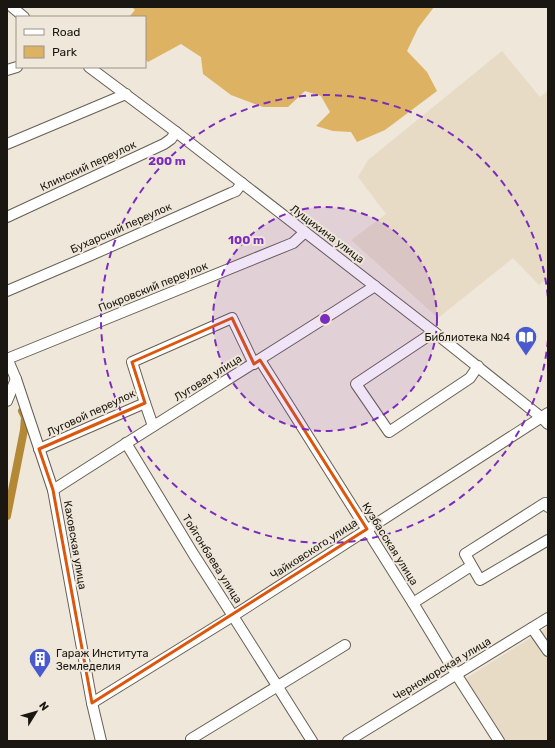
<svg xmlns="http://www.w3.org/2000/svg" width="555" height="748" viewBox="0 0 555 748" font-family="Rubik,sans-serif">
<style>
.built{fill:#e7dbc6}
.green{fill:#ddb263}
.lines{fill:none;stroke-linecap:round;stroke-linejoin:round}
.canal{stroke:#b48936;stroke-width:8}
.minor-casing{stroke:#665f53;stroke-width:12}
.minor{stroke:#fff;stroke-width:10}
.marked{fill:none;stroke:#de560c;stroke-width:3;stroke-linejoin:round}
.ring{fill:none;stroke:#7b2cbf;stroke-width:2;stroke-dasharray:7 5}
.labels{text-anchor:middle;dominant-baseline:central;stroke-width:4;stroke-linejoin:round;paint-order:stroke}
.street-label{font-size:11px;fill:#1a1712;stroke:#efe7d9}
.poi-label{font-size:11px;fill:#1a1712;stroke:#efe7d9;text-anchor:end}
.centre{fill:#7b2cbf;stroke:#efe7d9;stroke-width:2}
.ring-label{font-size:12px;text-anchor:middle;font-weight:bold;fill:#7b2cbf;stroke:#efe7d9;stroke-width:4;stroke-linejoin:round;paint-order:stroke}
</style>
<rect width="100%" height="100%" fill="#efe7d9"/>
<g class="built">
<path d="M502,51L540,97L548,91V278L539,285L513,258L438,318L351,240L386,214L358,177L368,160Z"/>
<path d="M548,627V741H504L465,679Z"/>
</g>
<path class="green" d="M132,7H434L418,28L407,51L427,72L437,91L385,130L357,142L351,132L333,131L316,126L330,112L321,96L305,91L288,107H263L231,95L203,74L201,57L181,44L148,62L145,59V17H129L135,10Z"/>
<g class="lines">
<path class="canal" d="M7,516L24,430L25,417L22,411"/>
<g class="minor-casing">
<g id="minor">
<path d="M12,7L24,17"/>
<path d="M89,67L176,132L434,332L542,418L548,424"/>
<path d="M7,70L17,67"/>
<path d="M7,144L126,94"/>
<path d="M7,217L164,144L171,139L176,132"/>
<path d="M7,291L89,256L231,193L236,191L242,183"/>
<path d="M434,332L356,384L389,432L470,378L478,366"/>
<path d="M7,358L16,379L53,490L92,703L101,741"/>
<path d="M7,359L293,243L305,232"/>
<path d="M260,360L413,603L456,674L499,741"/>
<path d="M7,401L16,379"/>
<path d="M145,403L153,426"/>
<path d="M126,443L194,555L233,616L312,741"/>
<path d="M39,449L145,403L132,362L232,318L254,364"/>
<path d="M53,490C160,421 268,355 375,286"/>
<path d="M548,507L545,503L465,554L480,580L548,540"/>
<path d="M413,603L471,566"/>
<path d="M532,628L548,651"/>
<path d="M92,703L233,616L548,413"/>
<path d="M191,739L345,645"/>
<path d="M348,741L548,618"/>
</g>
</g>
<use href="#minor" class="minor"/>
</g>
<path class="marked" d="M232,318L254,364L260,360L367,529L92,703L53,490L39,449L145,403L132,362Z"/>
<circle cx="325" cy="319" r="112" fill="#7b2cbf" fill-opacity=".12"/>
<g class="ring">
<circle cx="325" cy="319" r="112"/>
<path d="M548 340A224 224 0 1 1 548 298"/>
</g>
<defs>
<g id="library-pin" transform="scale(1.15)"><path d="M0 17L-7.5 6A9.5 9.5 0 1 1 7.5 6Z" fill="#495acf" stroke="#efe7d9"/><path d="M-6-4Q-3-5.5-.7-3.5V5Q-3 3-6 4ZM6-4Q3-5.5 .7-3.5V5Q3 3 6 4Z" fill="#fff"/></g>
<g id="building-pin" transform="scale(1.15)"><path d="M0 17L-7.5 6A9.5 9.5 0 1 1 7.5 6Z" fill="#495acf" stroke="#efe7d9"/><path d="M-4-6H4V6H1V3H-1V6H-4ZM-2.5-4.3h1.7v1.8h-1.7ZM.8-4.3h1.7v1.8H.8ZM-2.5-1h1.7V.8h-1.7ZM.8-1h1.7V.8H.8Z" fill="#fff"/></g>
</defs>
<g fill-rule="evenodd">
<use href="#library-pin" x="526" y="337"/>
<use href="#building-pin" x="40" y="659"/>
</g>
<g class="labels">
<g class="street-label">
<text transform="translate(88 166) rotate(-25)">Клинский переулок</text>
<text transform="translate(121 228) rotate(-24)">Бухарский переулок</text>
<text transform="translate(327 234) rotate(37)">Лущихина улица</text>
<text transform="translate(153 287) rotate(-22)">Покровский переулок</text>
<text transform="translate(208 378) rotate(-32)">Луговая улица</text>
<text transform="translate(91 413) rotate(-25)">Луговой переулок</text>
<text transform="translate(390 544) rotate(58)">Кузбасская улица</text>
<text transform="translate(75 545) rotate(80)">Каховская улица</text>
<text transform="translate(314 549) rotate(-33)">Чайковского улица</text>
<text transform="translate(212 559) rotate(58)">Тойгонбаева улица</text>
<text transform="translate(442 669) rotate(-31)">Черноморская улица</text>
</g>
<g class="poi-label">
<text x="510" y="337">Библиотека №4</text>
<text x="56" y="653" text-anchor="start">Гараж Института<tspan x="56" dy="13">Земледелия</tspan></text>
</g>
</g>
<circle cx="325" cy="319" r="6" class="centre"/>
<g class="ring-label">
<text x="167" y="165">200 m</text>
<text x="246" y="244">100 m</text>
</g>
<rect width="555" height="748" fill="none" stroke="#1a1712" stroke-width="16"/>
<rect x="16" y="16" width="130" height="52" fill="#efe7d9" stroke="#9a9489"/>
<rect x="24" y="29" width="20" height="6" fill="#ffffff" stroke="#9a9489"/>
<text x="52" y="36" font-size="12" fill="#1a1712">Road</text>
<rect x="24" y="46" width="20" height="12" fill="#ddb263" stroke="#9a9489"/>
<text x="52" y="56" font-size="12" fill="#1a1712">Park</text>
<g transform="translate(36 712) rotate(53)" stroke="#efe7d9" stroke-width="3" paint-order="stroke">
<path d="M0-3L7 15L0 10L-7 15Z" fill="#1a1712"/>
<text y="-6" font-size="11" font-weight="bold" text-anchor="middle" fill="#1a1712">N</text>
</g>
</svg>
